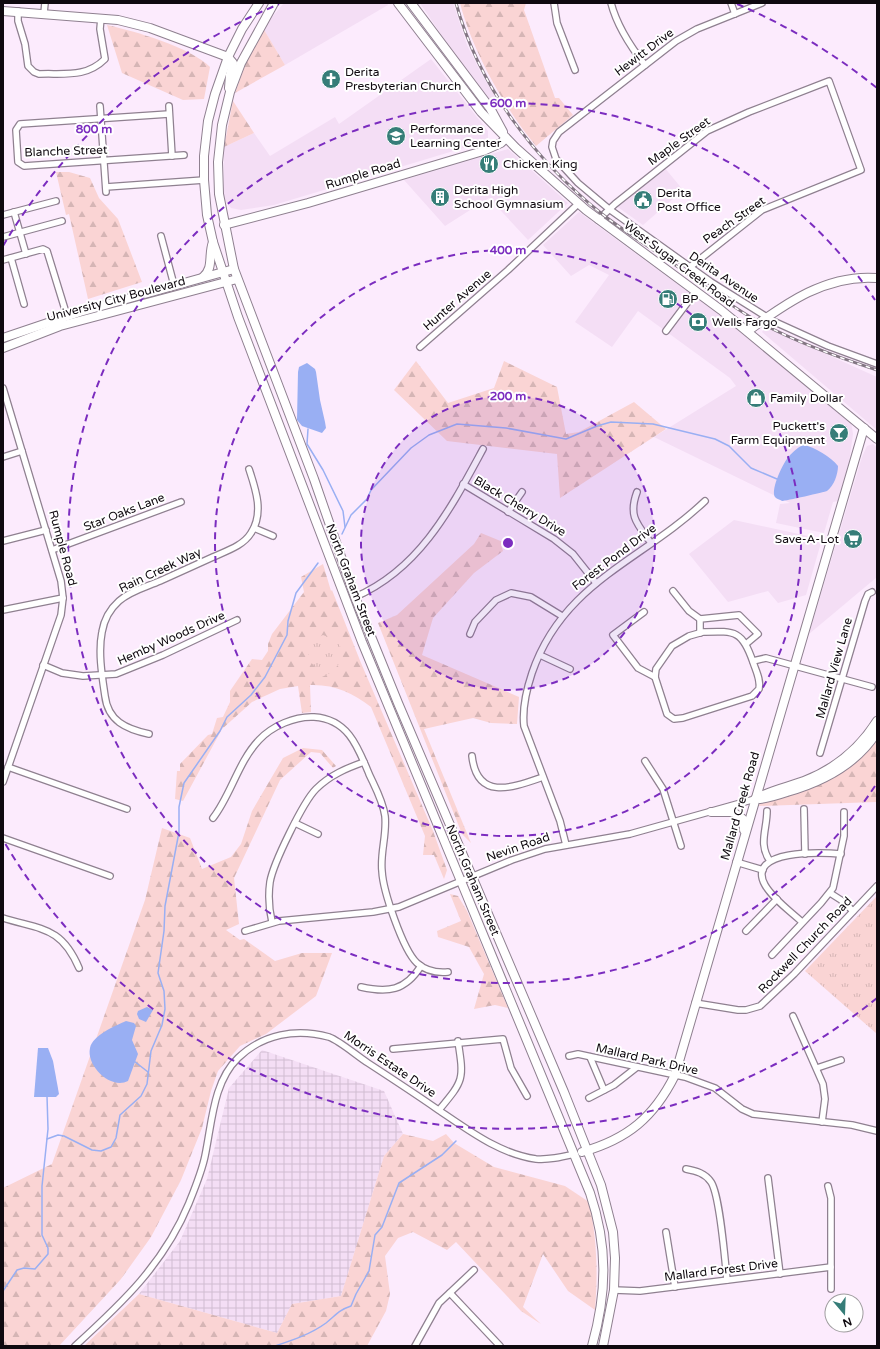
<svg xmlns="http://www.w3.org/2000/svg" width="880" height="1349" viewBox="0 0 880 1349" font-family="'Varela Round',sans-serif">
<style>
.built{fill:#f4def5}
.industrial{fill:url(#industrial-grid)}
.forest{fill:url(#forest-firs)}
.park{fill:url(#park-tufts)}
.water{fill:#99aff3}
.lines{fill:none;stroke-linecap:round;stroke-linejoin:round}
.stream{stroke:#99aff3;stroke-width:1.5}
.street-casing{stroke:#8f8090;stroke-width:8}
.secondary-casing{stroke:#8f8090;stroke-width:10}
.street{stroke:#fff;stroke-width:5.5}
.secondary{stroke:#fff;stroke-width:8}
.rail-casing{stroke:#837783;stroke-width:3}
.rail{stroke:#fff;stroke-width:1.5;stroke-dasharray:4.5;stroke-linecap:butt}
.ring{fill:none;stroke:#7b2cbf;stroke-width:2;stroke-dasharray:7 5}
.labels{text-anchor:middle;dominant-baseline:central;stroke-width:4;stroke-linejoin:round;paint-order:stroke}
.street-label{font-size:12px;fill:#0f090f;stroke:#fff}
.poi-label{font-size:12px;fill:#0f090f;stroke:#fff;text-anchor:start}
.centre{fill:#7b2cbf;stroke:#fff;stroke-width:2}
.ring-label{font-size:12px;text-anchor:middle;font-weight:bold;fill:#7b2cbf;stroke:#fff;stroke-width:4;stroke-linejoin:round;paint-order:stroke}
</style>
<defs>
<pattern id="industrial-grid" width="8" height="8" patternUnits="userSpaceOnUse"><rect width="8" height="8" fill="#f4def5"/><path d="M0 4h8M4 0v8" fill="none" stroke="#d0bdd1"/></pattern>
<pattern id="forest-firs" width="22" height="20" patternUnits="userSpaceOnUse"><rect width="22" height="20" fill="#fad4d4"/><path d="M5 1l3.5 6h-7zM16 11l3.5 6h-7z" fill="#d5b5b5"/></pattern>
<pattern id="park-tufts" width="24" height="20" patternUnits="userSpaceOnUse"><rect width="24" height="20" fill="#fad4d4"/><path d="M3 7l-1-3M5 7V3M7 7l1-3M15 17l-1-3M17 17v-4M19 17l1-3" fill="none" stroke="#d5b5b5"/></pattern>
</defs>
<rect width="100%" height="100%" fill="#fcebfd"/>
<g class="built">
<path d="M284,3H387L388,5L285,65L263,28Z"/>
<path d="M420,3H453L467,45L482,75L499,103L492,105L450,48Z"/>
<path d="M431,59L488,131V139L470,146L274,205L241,210L231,208L224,200V147L254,133L270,156L335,117L339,124Z"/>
<path d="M508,149L568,203L528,240L489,198L445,226L404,180Z"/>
<path d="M664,167L683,190L643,225L615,205Z"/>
<path d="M579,212L714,311L851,421L853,434L849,463L838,501L833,502L824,533L776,523L780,504L790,503L654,437L736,386L730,378L638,311L612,347L575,322L609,275L589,265L571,276L543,245Z"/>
<path d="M766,327L877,377V430L762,332Z"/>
<path d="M873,444L877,448V577L809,634L862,457L867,446Z"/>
<path d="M734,520L822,539L806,595L778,603L768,591L728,602L689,554Z"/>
</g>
<path class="industrial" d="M262,1050L384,1091L403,1134L384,1156L341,1296L292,1304L277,1333L139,1294L180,1241L207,1179L229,1088Z"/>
<g class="forest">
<path d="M460,3H526L524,10L555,98H559L573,115L536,146C505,109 472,50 460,3Z"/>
<path d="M107,25C134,31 190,47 210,67L204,99L183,100L122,73Z"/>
<path d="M263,28L285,65L235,93L248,57Z"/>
<path d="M233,101L254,133L224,147Z"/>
<path d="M56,172H69L90,178L99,198L118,219L142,282L88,299L69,214L66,215Z"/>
<path d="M416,361L448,403L494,388L504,361L557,387L566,434L579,432L634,402L666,429L560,498L557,454L447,441L394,390Z"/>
<path d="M481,533L503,542L501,545L503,551L474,573L433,618L422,655L519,697L517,724L491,723L473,718L424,729L471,843L462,834L378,623L397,615L474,544Z"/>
<path d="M323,564L331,591L332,590L361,663L433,831L447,870L444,879L434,855H423L425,836L371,707C353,693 334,684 310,685L311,712L302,713L298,686L280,689L252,702L222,729L183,801L175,799L177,771H180V764L208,735L212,734L217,718L223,717L230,702V691L252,659L262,660L268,651V644L272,634L304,592L301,577Z"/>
<path d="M877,739L876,802L759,806L760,801L857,760Z"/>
<path d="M303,748L322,750L336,766L333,768L320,753L311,752L280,780L234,878L239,924L226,930L240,940L244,939L275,961L302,953H332L316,996L266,1034L240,1046L218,1071L211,1091L202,1128L181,1180L151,1237L121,1279L59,1346H3V1188L52,1164L145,900L162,828L190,838L202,869L231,857L241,844L252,811L283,758Z"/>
<path d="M450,894L458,896L467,911L508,1008L495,1005L474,1009L484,974L469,947L438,937L437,931L461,921Z"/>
<path d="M403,1134L433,1141L446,1134L454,1143L494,1167L565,1186L589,1202C597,1239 598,1272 595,1310L568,1291L543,1254L523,1307L541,1324L521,1311L456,1242L447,1250L413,1232L398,1238L385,1256L390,1294L386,1311L367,1346H84L139,1294L277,1333L292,1304L341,1296L384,1156Z"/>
</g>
<g class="park">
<path d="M323,635L339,641L343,659L332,672L320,678L316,675V668L308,659L309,642Z"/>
<path d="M877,896V1034L805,971Z"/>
</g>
<g class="water">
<path d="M307,363L315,369L316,372L320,400L325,422L326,428L322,433L302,426L297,420L298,372L299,367Z"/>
<path d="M803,445C815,447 831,457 838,466C838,474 834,486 827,491C825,492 785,501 782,501C781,500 777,499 776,498C769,493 782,465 787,459C791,453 797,448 803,445Z"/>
<path d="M147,1007L153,1010L146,1022L139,1019L137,1014L138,1011Z"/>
<path d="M126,1021L134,1023L136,1026L132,1040L138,1054L128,1081C111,1090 86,1066 90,1048C93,1035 115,1026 126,1021Z"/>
<path d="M38,1048H48L53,1061L59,1094L56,1097H34Z"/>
</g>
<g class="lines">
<g class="stream">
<path d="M308,429L307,444L323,470L343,511L345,527"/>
<path d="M342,534L351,515L367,499L371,490L411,448L429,435L457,424L506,428L566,439L597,426L611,422L653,424L715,439L729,446L751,468L777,479"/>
<path d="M134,1061L148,1072"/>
<path d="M47,1139L58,1135L64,1136L92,1150L101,1151L111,1147L116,1138L120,1115L141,1096L147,1084L151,1051L162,1025L165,1009L164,991L158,973L164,931L165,906L179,832V807L184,783L220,731L227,717L251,695L265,677L287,635L288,621L296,593L318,563"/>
<path d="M3,1291L17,1270L24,1268L35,1269L48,1254V1248L42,1235V1186L48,1129L47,1096"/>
<path d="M146,1346H154"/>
<path d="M246,1346H257"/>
<path d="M267,1346H268"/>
<path d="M275,1346C293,1340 311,1334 326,1323C336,1315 339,1310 351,1306L356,1294L369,1271L375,1235L382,1227L399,1183L442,1155L456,1141"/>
</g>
<g class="street-casing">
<g id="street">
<path d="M554,3L557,23L575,70"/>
<path d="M611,3C617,26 630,46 645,65"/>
<path d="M731,3L735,14"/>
<path d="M762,3L697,29L676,41L559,132L553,141L552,147L556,159L578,183L609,209L711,282L773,321L828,346L877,364"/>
<path d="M18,11V21L25,44L28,66L34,72L39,74C64,73 86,78 105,59L100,29L101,18"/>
<path d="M44,13L45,3"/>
<path d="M100,106L106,192"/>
<path d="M169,106L172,156"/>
<path d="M169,114L20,124L16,130L18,162L24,166L184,155"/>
<path d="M106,187L204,180"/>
<path d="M14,212L26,254"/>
<path d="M3,215L56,201"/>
<path d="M598,220L615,204L707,131L749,112L829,81L861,170L762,210L690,267"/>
<path d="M161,236L174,285"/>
<path d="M3,237L62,221"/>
<path d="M11,258L24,304"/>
<path d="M3,260L43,249L47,251L67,316"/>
<path d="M666,331L696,291"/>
<path d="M420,347L508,270L578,204"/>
<path d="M3,388L61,581L63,598L61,615L3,782"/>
<path d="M3,457L22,451"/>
<path d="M463,484L554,539L573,554L596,583"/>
<path d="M637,492C628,516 637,524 651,543"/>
<path d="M508,512L522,492"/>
<path d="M254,528L273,536"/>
<path d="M3,541L46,530"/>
<path d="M52,550L181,502"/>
<path d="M673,591L689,611L700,619"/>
<path d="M355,597C420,569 451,508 483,449"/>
<path d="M3,610L63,598"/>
<path d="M644,612L613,635L638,668L655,677"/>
<path d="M703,632C735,631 742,630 753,662C756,671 761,680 759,689L752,696L683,718L674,719L667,714L655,677L656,669L672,646L689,636Z"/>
<path d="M700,633V619L739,615L758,634L746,644"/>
<path d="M470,634L475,622L496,600L511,593L531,597L562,616"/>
<path d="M540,655L570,669"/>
<path d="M753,661L766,658L872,687"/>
<path d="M43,665L62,673L83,676L116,674L163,655L237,620"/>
<path d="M149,734C126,729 108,721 105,696C102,676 98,652 102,632C104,620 110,609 119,601C130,591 146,587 160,581C178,573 195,565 213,557C226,551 243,546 251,533C264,513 256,490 249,469"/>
<path d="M820,753L865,601L868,594L872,592"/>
<path d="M472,756C477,802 514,787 543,777"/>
<path d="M645,761L663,789L681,846"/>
<path d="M8,767L127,809"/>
<path d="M804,809L805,854"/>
<path d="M767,811C767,830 758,844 770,861"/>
<path d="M213,818C231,795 238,762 259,740C272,726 295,716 314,717C348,719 358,747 369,774C375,787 383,801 385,816C387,835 380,853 382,871C383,891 403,950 417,963C426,971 437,973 448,972"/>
<path d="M295,823L318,834"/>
<path d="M3,838L110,876"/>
<path d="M566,845L560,821L524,726C522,708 526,691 532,673C563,582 642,561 705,501"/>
<path d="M736,862L763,870"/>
<path d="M830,893L841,900L853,911"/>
<path d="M3,918C41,930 61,926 79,968"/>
<path d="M272,922C269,909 268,896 270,882C273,864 303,802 316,789C330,775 347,768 364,762"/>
<path d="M802,922C790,911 773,899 765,885C745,849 823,852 841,854"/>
<path d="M245,931L279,921L373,912L399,907L512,860L545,849L630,834L755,799"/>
<path d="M746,931L777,899"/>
<path d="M772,955L821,903L833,888L844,836V812"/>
<path d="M361,987C388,993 405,991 421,966"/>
<path d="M695,1003L738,1010H746L760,1006L794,974L877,886"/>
<path d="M793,1016L823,1084L825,1099L822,1122"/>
<path d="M393,1049L503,1039L511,1068L527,1096"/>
<path d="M569,1056L578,1054L685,1077L704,1084L715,1088L742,1109L753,1114L852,1125L877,1131"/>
<path d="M590,1057L604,1090"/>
<path d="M817,1068L841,1060"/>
<path d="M589,1098L614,1085L637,1067"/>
<path d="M439,1110C464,1080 464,1080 458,1041"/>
<path d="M686,1169C696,1171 705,1173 711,1182C720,1195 725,1261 727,1280"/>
<path d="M768,1178L780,1274"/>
<path d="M828,1186L831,1198V1289"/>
<path d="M666,1232L675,1287"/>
<path d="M614,1290L640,1291L831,1267"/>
<path d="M450,1293L500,1346"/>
<path d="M75,1346C122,1303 164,1264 189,1203C195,1188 202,1171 205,1156C212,1123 213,1082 238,1058C263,1034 296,1028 329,1037C340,1041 357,1056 368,1063C391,1078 414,1093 437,1109C467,1129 499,1154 536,1159C550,1160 562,1157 575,1154"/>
<path d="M415,1346L439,1303L474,1270"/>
</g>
</g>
<g class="secondary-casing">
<g id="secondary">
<path d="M259,3L242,29L228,57L215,94L208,121L204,156V180L207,215L213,242L238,317L362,642L590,1193C608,1246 607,1293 592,1346"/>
<path d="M274,3L241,63L230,92L222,125L218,162L219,194L234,269L314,479L355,597L398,703L564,1092L601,1185L613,1232L615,1258L614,1290L603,1346"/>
<path d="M398,3L481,112L516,148L586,210L721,310L877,439"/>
<path d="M411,3L490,108L503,132"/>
<path d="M3,11L118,20L150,28L228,57L233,63L230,75L229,88"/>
<path d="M224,225L308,203L483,151L501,143L506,138"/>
<path d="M203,277C214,268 208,255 213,242"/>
<path d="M748,331C786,303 827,274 877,278"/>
<path d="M3,338L80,312L234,269"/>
<path d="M3,348L60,326L237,279"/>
<path d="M755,799C771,790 788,787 804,781C835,769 860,748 877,721"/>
<path d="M760,799C769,798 778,795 787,792C822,782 857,764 877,732"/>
<path d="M711,812H733L743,819L744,830"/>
<path d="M582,1152C628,1139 654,1117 675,1075L864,428"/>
</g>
</g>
<use href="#street" class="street"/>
<use href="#secondary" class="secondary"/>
<g class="rail-casing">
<path id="rail" d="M456,3C479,87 535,160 602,214C624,231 648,246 671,262C700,282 728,305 759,322C796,342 837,357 877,370"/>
</g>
<use href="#rail" class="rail"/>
</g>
<circle cx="508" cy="543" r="147" fill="#7b2cbf" fill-opacity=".12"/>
<g class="ring">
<circle cx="508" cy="543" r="147"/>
<circle cx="508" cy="543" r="293"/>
<path d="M875 786A440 440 0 1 1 875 300"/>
<path d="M877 998A586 586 0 0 1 3 840M3 246A586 586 0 0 1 279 4M737 4A586 586 0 0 1 877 88"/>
</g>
<defs>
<g id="church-disc" transform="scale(1)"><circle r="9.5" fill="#367d78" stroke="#fff"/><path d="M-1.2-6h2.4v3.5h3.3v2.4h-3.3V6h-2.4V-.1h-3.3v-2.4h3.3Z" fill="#fff"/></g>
<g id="school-disc" transform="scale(1)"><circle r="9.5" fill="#367d78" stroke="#fff"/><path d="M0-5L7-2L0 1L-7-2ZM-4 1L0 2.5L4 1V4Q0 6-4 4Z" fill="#fff"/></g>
<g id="restaurant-disc" transform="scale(1)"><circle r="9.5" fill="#367d78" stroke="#fff"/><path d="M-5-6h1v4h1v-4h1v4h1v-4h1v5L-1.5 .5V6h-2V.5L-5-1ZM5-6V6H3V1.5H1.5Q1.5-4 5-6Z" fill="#fff"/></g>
<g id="building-disc" transform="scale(1)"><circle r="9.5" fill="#367d78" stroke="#fff"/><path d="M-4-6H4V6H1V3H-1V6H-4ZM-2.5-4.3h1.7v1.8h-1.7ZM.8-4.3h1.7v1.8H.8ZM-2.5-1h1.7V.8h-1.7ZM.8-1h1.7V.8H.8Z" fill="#fff"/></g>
<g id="civic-disc" transform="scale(1)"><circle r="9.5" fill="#367d78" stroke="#fff"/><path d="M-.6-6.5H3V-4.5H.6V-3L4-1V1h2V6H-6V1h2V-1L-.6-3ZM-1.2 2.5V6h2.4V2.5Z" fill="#fff"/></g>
<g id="fuel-disc" transform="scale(1)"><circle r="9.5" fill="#367d78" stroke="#fff"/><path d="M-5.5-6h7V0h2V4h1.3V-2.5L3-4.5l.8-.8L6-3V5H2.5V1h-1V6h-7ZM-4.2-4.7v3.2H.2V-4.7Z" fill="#fff"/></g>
<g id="bank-disc" transform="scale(1)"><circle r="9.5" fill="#367d78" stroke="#fff"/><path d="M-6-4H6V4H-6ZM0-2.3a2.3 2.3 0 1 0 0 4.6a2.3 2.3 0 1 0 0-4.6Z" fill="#fff"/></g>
<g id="shop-disc" transform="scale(1)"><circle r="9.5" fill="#367d78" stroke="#fff"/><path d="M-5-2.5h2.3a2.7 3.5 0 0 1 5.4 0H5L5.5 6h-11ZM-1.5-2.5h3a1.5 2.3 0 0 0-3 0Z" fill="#fff"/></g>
<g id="bar-disc" transform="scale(1)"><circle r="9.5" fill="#367d78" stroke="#fff"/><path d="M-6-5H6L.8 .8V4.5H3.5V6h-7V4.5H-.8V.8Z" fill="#fff"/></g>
<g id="supermarket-disc" transform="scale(1)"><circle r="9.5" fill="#367d78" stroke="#fff"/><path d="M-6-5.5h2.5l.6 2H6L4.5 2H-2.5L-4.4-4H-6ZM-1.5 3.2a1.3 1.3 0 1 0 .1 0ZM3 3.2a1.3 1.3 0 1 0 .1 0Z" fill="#fff"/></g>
</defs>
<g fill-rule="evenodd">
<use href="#church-disc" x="331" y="79"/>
<use href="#school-disc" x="396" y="136"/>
<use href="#restaurant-disc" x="489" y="164"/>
<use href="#building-disc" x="440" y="197"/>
<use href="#civic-disc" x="643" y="200"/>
<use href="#fuel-disc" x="668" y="299"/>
<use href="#bank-disc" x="698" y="322"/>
<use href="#shop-disc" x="756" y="398"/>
<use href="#bar-disc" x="839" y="433"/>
<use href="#supermarket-disc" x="853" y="539"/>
</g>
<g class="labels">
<g class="street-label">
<text transform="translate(644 52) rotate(-37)">Hewitt Drive</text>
<text transform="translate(679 141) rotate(-36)">Maple Street</text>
<text transform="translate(66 151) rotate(-2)">Blanche Street</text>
<text transform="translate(363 174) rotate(-17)">Rumple Road</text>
<text transform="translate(734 220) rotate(-35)">Peach Street</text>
<text transform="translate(679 264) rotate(37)">West Sugar Creek Road</text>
<text transform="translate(724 277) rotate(34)">Derita Avenue</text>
<text transform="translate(116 299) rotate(-15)">University City Boulevard</text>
<text transform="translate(457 300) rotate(-41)">Hunter Avenue</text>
<text transform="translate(520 506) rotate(31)">Black Cherry Drive</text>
<text transform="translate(124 512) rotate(-21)">Star Oaks Lane</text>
<text transform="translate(63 548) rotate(75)">Rumple Road</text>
<text transform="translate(614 557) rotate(-37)">Forest Pond Drive</text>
<text transform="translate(160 570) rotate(-25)">Rain Creek Way</text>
<text transform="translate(351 580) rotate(69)">North Graham Street</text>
<text transform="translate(171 638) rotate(-24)">Hemby Woods Drive</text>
<text transform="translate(834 668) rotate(-74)">Mallard View Lane</text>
<text transform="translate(740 806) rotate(-74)">Mallard Creek Road</text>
<text transform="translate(518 847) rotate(-19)">Nevin Road</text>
<text transform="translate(473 880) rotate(67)">North Graham Street</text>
<text transform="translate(805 945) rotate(-46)">Rockwell Church Road</text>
<text transform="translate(647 1059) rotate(13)">Mallard Park Drive</text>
<text transform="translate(390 1064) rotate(34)">Morris Estate Drive</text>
<text transform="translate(721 1270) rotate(-7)">Mallard Forest Drive</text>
</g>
<g class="poi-label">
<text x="345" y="72">Derita<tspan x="345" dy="14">Presbyterian Church</tspan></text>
<text x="410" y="129">Performance<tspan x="410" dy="14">Learning Center</tspan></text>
<text x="503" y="164">Chicken King</text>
<text x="454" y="190">Derita High<tspan x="454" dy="14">School Gymnasium</tspan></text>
<text x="657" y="193">Derita<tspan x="657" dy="14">Post Office</tspan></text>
<text x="682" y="299">BP</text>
<text x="712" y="322">Wells Fargo</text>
<text x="770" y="398">Family Dollar</text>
<text x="825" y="426" text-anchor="end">Puckett's<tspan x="825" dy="14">Farm Equipment</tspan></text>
<text x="839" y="539" text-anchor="end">Save-A-Lot</text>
</g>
</g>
<circle cx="508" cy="543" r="6" class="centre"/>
<g class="ring-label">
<text x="508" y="107">600 m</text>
<text x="94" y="133">800 m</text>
<text x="508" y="254">400 m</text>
<text x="508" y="400">200 m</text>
</g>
<rect width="880" height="1349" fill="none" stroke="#0f090f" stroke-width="8"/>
<g transform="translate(844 1313) rotate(161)"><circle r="19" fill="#ffffff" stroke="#9f9d9f"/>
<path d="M0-3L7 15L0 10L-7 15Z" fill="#367d78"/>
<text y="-6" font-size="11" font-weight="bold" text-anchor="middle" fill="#0f090f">N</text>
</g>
</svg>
